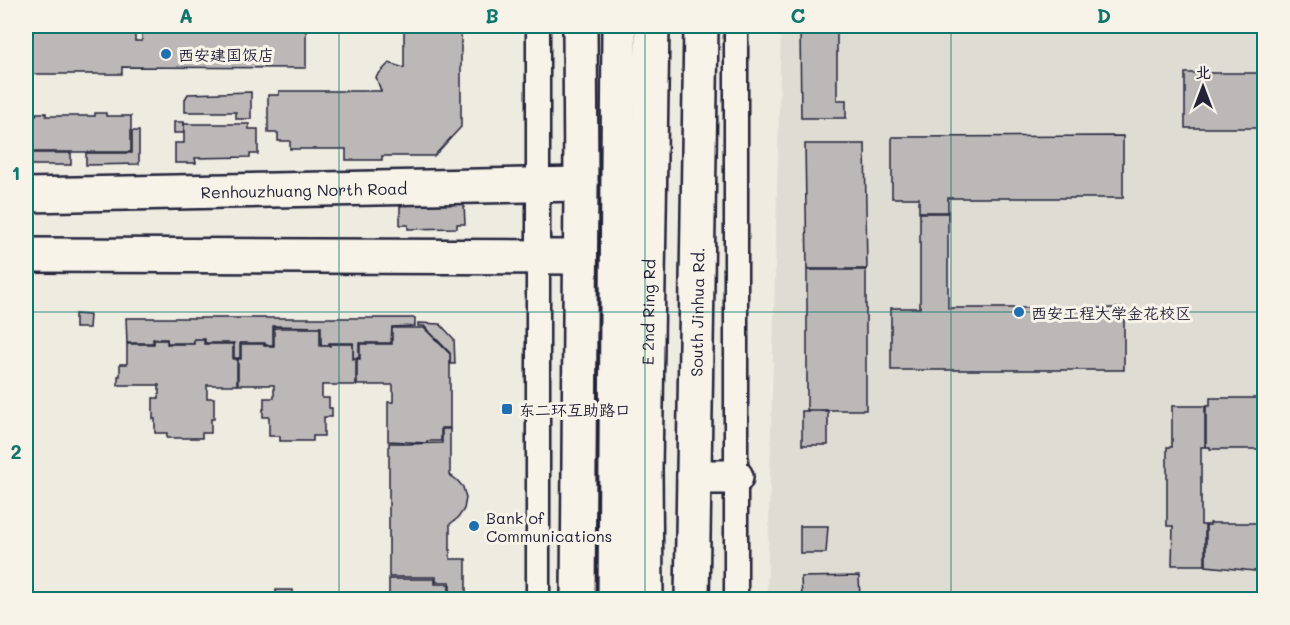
<svg xmlns="http://www.w3.org/2000/svg" width="1290" height="625" viewBox="0 0 1290 625" font-family="Mali,'LXGW WenKai TC',sans-serif">
<style>
.built{fill:#dfdcd4}
.building{fill:#bbb8b7;stroke:#22223b;stroke-width:1.5}
.lines{fill:none;stroke-linecap:round;stroke-linejoin:round}
.street-casing{stroke:#22223b;stroke-width:27}
.secondary-casing{stroke:#22223b;stroke-width:38}
.highway-casing{stroke:#22223b;stroke-width:38}
.street{stroke:#f7f3e8;stroke-width:22}
.secondary{stroke:#f7f3e8;stroke-width:33}
.highway{stroke:#f7f3e8;stroke-width:33}
.grid{fill:none;stroke:#0f766e;stroke-width:1.5;stroke-opacity:0.55}
.poi-dot{fill:#1f6fb2;stroke:#f7f3e8;stroke-width:2}
.labels{text-anchor:middle;dominant-baseline:central;stroke-width:6;stroke-linejoin:round;paint-order:stroke}
.poi-label{font-size:16px;fill:#22223b;stroke:#f7f3e8;text-anchor:start}
.street-label{font-size:16px;fill:#22223b;stroke:#f7f3e8}
.neatline{fill:none;stroke:#0f766e;stroke-width:2}
.grid-label{font-size:20px;text-anchor:middle;font-weight:bold;fill:#0f766e}
</style>
<rect width="100%" height="100%" fill="#eeebe1"/>
<filter id="ink" filterUnits="userSpaceOnUse"><feTurbulence type="fractalNoise" baseFrequency=".0167" numOctaves="2"/><feDisplacementMap in="SourceGraphic" scale="12" xChannelSelector="R" yChannelSelector="G"/><feConvolveMatrix kernelMatrix="1 2 1 2 8 2 1 2 1" color-interpolation-filters="sRGB"/></filter>
<g filter="url(#ink)">
<path class="built" d="M781,26H1264V599H767Z"/>
<g class="building">
<path d="M26,26H135V41H142V26H306V68L122,67V74H26Z"/>
<path d="M404,26H461V127L434,156H382V160H346V149H290V141H278V133H268V95H279V91H381L376,77L389,63L404,68Z"/>
<path d="M800,26H837V100H846V118H801Z"/>
<rect x="1185" y="73" width="79" height="55"/>
<path d="M251,92V119H236V112H185V99L188,94Z"/>
<path d="M36,113H46V116H95V113H106V116H131V152H26V116H36Z"/>
<rect x="174" y="122" width="10" height="11"/>
<path d="M184,124H249V129H258V154H250V157L195,158L196,163H175V143H184Z"/>
<path d="M132,131H139V164L86,165V153H132Z"/>
<path d="M1123,136V198H948V212H919V198H892V137Z"/>
<path d="M805,144H865L867,269H807Z"/>
<rect x="26" y="153" width="45" height="12"/>
<path d="M464,204L465,224H457V228L408,229V225H400V205Z"/>
<path d="M920,213H948V308H1124V370H891V308H920Z"/>
<rect x="807" y="270" width="59" height="140"/>
<path d="M75,314L90,315L89,328H75Z"/>
<path d="M126,318H415V326L392,327L391,343H359V358H353V343H329V345H321V327L273,326V345H265V343H240V358H234V343H205V339H194V343H167V339H153V343H127Z"/>
<path d="M418,323L440,324L454,339L455,364H450V353L424,326H418Z"/>
<path d="M274,328H320V346H330V344H353V359H356V385H322V398H329V408H332V417H324V436H313V441H280V436H269V417H263V409H264V398H274V385H238V359H241V344H264V346H274Z"/>
<path d="M392,328H424L450,354V428H441V441H427V443L388,441V402H393V385H357V359H360V344H392Z"/>
<path d="M154,340H167V344H194V340H204V344H233V359H237V385H207V398H214V419H211V433H202V438H167V433H155V419H153V398H159V385H118V376H120V364H127V344H154Z"/>
<path d="M1210,398H1264V449H1210V447H1206V406H1210Z"/>
<path d="M1172,406H1205V447H1201V525H1205V565H1172L1173,526H1167V447H1172Z"/>
<rect x="802" y="411" width="26" height="34"/>
<path d="M442,429H450V475L457,480L463,487L466,498L464,509L458,518L450,524V559H466V600H450V582H436V577H389V443H403L404,444L442,443Z"/>
<path d="M1210,523H1264V572L1206,566V525H1210Z"/>
<path d="M800,526H828L826,553H800Z"/>
<path d="M859,576L860,600H802L801,577Z"/>
<path d="M389,579H435V584H449V600H351V597H389Z"/>
<path d="M276,590H293V598H300L301,595H310V597H343V600H216V597H250V595H261L262,597H276Z"/>
</g>
<g class="lines">
<g class="street-casing">
<g id="street">
<path d="M538,600V26"/>
<path d="M736,600V26"/>
</g>
</g>
<g class="secondary-casing">
<g id="secondary">
<path id="s1" d="M26,195L581,184"/>
<path d="M26,255L580,257"/>
<path d="M694,477H736"/>
<path d="M578,600L581,184L580,26"/>
<path id="s2" d="M692,600L701,26"/>
</g>
</g>
<g class="highway-casing">
<g id="highway">
<path d="M615,600L619,26"/>
<path id="s3" d="M646,600L645,469L652,26"/>
</g>
</g>
<use href="#street" class="street"/>
<use href="#secondary" class="secondary"/>
<use href="#highway" class="highway"/>
</g>
</g>
<path class="grid" d="M339,26V600M645,26V600M951,26V600M26,312H1264"/>
<g class="poi-dot">
<circle cx="166" cy="54" r="6"/>
<circle cx="1019" cy="312" r="6"/>
<rect x="501" y="403" width="12" height="12" rx="3"/>
<circle cx="474" cy="526" r="6"/>
</g>
<g class="labels">
<g class="poi-label">
<text x="178" y="54">西安建国饭店</text>
<text x="1031" y="312">西安工程大学金花校区</text>
<text x="519" y="409">东二环互助路口</text>
<text x="486" y="517">Bank of<tspan x="486" dy="18">Communications</tspan></text>
</g>
<g class="street-label">
<text stroke="none"><textPath href="#s1" startOffset="278">Renhouzhuang North Road</textPath></text>
<text stroke="none"><textPath href="#s3" startOffset="288">E 2nd Ring Rd</textPath></text>
<text stroke="none"><textPath href="#s2" startOffset="288">South Jinhua Rd.</textPath></text>
</g>
</g>
<rect width="1290" height="625" fill="none" stroke="#f7f3e8" stroke-width="66"/>
<g transform="translate(1203 87)" stroke="#f7f3e8" stroke-width="4.5" paint-order="stroke">
<path d="M0-4.5L10 22L0 15L-10 22Z" fill="#22223b"/>
<text y="-9" font-size="16" font-weight="bold" text-anchor="middle" fill="#22223b">北</text>
</g>
<rect x="33" y="33" width="1224" height="559" class="neatline"/>
<g class="grid-label">
<text x="186" y="23">A</text>
<text x="492" y="23">B</text>
<text x="798" y="23">C</text>
<text x="1104" y="23">D</text>
<text x="16" y="180">1</text>
<text x="16" y="459">2</text>
</g>
</svg>
